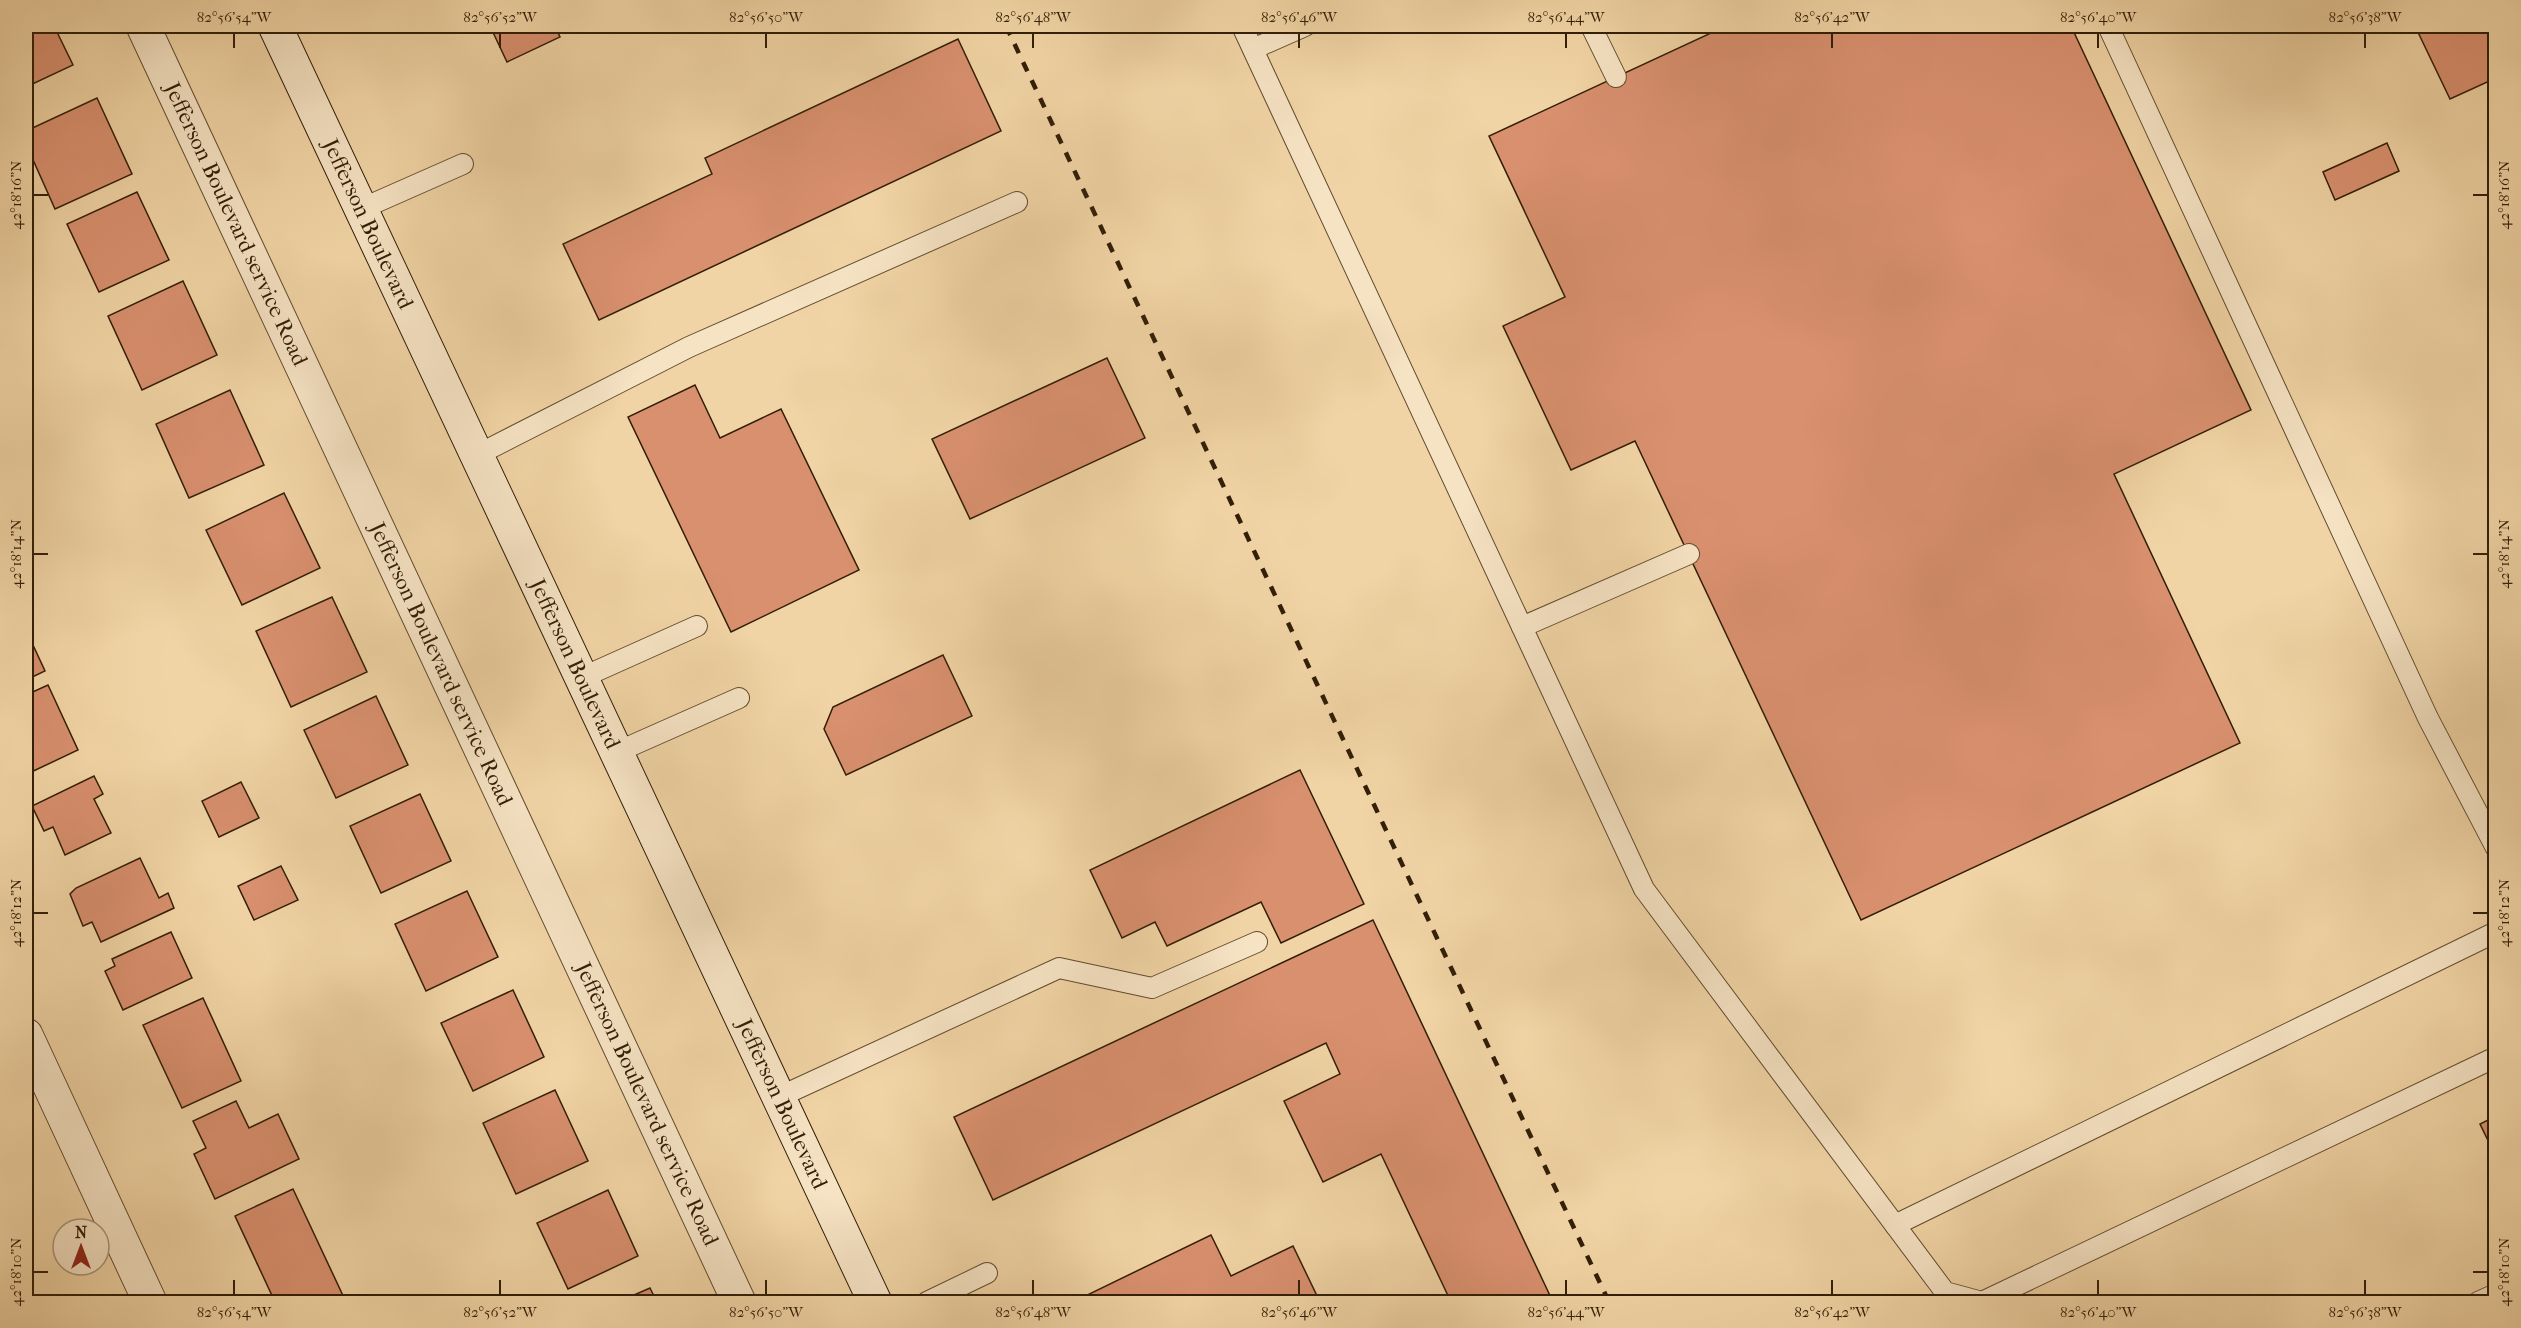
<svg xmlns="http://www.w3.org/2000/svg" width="2521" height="1328" viewBox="0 0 2521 1328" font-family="'IM FELL French Canon',serif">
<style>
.building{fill:#d9906f;stroke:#321e07;stroke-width:1.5}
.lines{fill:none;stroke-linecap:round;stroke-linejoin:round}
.lane-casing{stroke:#624c2e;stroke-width:22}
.street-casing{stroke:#624c2e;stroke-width:35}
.secondary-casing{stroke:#321e07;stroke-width:35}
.lane{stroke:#f6e3c4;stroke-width:20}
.street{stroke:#f6e3c4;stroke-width:33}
.secondary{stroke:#f6e3c4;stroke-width:33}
.rail{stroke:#321e07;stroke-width:4.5;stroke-dasharray:10 10;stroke-linecap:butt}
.ticks{fill:none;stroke:#321e07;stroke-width:2}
.labels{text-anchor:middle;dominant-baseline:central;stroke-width:6;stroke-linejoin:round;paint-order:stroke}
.street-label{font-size:22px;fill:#321e07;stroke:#f6e3c4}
.neatline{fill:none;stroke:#321e07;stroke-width:2}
.ticks-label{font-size:15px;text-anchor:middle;fill:#321e07}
</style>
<rect width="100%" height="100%" fill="#f1d4a5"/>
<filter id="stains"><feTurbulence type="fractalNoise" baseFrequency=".00333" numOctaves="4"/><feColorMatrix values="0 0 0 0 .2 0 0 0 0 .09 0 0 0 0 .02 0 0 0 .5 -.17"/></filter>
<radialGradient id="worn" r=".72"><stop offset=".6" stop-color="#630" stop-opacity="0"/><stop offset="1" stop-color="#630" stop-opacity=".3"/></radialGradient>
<g class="building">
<path d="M26,26H54L73,65L26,87Z"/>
<path d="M490,26H555L560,37L507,62Z"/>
<path d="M1726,26H2071L2251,410L2114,474L2240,743L1861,920L1635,441L1571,470L1503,326L1565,297L1489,136Z"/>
<path d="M2415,26H2496V78L2450,99Z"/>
<path d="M958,39L1001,131L599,320L563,244L712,174L705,158Z"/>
<path d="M97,98L132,174L55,209L26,144V131Z"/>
<path d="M2387,143L2399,171L2335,200L2323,172Z"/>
<path d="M137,192L169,260L99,292L67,224Z"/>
<path d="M183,281L217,355L142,390L108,316Z"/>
<path d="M1107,358L1145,438L970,519L932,439Z"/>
<path d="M695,385L720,438L781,409L859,570L731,632L628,417Z"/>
<path d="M230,390L264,465L189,498L156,424Z"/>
<path d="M284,493L320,568L242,605L206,530Z"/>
<path d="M332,597L367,672L291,707L256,631Z"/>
<path d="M26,630L45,671L26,680Z"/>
<path d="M943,655L972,716L846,775L824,729L833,707Z"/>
<path d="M48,685L78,750L27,774L26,695Z"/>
<path d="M376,696L408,765L336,798L304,730Z"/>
<path d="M1300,770L1364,904L1281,943L1261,902L1167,946L1155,922L1122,938L1090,870Z"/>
<path d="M94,776L103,794L94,799L111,833L65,855L53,827L44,831L32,806Z"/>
<path d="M241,782L259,818L219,837L202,801Z"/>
<path d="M420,794L451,861L381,893L350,826Z"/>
<path d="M140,858L159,898L168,893L174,908L101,942L92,922L83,926L70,894L76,888Z"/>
<path d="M281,866L298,900L254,920L238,886Z"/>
<path d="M467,891L498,957L426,991L395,924Z"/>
<path d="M1373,920L1553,1302H1451L1381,1154L1323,1182L1284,1101L1340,1074L1326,1043L993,1200L954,1117Z"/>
<path d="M171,932L192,978L123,1010L105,971L115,966L112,959Z"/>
<path d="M513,990L544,1057L473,1091L441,1023Z"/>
<path d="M203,998L241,1081L182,1108L143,1025Z"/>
<path d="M555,1090L588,1161L516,1194L483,1123Z"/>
<path d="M236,1101L249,1128L278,1114L299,1159L215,1199L194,1154L206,1148L193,1121Z"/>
<path d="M2496,1116V1157L2480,1124Z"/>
<path d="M293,1189L346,1302H292L289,1296L275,1302L235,1216Z"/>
<path d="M608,1190L638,1256L568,1289L537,1223Z"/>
<path d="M1211,1235L1231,1276L1293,1246L1320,1302H1083L1081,1298Z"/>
<path d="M650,1288L657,1302H618Z"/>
</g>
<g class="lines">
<g class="lane-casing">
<g id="lane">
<path d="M1242,26L1644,889L1945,1292L1982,1302L2496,1057"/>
<path d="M1591,26L1616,77"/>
<path d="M2108,26L2428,718L2496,848"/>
<path d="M1253,49L1305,26"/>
<path d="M361,209L463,164"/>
<path d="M477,455L689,347L1017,202"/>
<path d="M1522,627L1689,554"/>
<path d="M581,678L697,626"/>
<path d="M617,752L739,698"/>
<path d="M779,1097L1059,968L1152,988L1257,942"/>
<path d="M1895,1225L2496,932"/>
<path d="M927,1302L987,1273"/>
<path d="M2478,1302L2496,1294"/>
</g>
</g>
<g class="street-casing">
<g id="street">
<path d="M143,26L739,1302"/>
<path d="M26,1035L150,1302"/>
</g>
</g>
<g class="secondary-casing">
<path id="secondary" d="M275,26L875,1302"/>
</g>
<use href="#lane" class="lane"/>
<use href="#street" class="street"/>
<use href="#secondary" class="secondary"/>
<path class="rail" d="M1006,26L1609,1302"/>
</g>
<path class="ticks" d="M234,33V48M500,33V48M766,33V48M1033,33V48M1299,33V48M1566,33V48M1832,33V48M2098,33V48M2365,33V48M33,195H48M2473,195H2488M33,554H48M2473,554H2488M33,913H48M2473,913H2488M33,1272H48M2473,1272H2488M234,1280V1295M500,1280V1295M766,1280V1295M1033,1280V1295M1299,1280V1295M1566,1280V1295M1832,1280V1295M2098,1280V1295M2365,1280V1295"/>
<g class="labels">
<g class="street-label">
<text transform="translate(236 224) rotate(65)">Jefferson Boulevard service Road</text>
<text transform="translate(368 224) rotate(65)">Jefferson Boulevard</text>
<text transform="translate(441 664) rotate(65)">Jefferson Boulevard service Road</text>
<text transform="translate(575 664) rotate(65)">Jefferson Boulevard</text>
<text transform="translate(647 1104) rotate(65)">Jefferson Boulevard service Road</text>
<text transform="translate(782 1104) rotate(65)">Jefferson Boulevard</text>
</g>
</g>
<rect width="2521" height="1328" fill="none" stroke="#f1d4a5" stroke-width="66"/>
<g transform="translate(81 1247)"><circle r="28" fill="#f6e3c4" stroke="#a89478" stroke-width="1.5"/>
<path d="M0-4.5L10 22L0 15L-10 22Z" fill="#8f2418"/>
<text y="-9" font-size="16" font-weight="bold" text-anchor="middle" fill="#321e07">N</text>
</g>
<rect x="33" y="33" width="2455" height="1262" class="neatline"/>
<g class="ticks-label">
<text x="234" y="22">82°56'54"W</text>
<text x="500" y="22">82°56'52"W</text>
<text x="766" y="22">82°56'50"W</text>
<text x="1033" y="22">82°56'48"W</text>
<text x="1299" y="22">82°56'46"W</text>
<text x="1566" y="22">82°56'44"W</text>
<text x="1832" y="22">82°56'42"W</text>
<text x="2098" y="22">82°56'40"W</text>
<text x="2365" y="22">82°56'38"W</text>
<text transform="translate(16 195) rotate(-90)" y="5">42°18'16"N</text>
<text transform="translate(2504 195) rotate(-90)" y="5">42°18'16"N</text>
<text transform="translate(16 554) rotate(-90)" y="5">42°18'14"N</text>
<text transform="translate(2504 554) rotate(-90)" y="5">42°18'14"N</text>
<text transform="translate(16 913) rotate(-90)" y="5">42°18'12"N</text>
<text transform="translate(2504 913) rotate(-90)" y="5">42°18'12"N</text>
<text transform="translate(16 1272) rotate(-90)" y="5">42°18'10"N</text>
<text transform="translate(2504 1272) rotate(-90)" y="5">42°18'10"N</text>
<text x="234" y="1317">82°56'54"W</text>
<text x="500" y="1317">82°56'52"W</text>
<text x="766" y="1317">82°56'50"W</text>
<text x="1033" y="1317">82°56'48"W</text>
<text x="1299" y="1317">82°56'46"W</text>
<text x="1566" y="1317">82°56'44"W</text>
<text x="1832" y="1317">82°56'42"W</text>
<text x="2098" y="1317">82°56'40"W</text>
<text x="2365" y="1317">82°56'38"W</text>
</g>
<rect width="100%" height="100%" filter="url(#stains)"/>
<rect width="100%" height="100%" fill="url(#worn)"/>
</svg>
